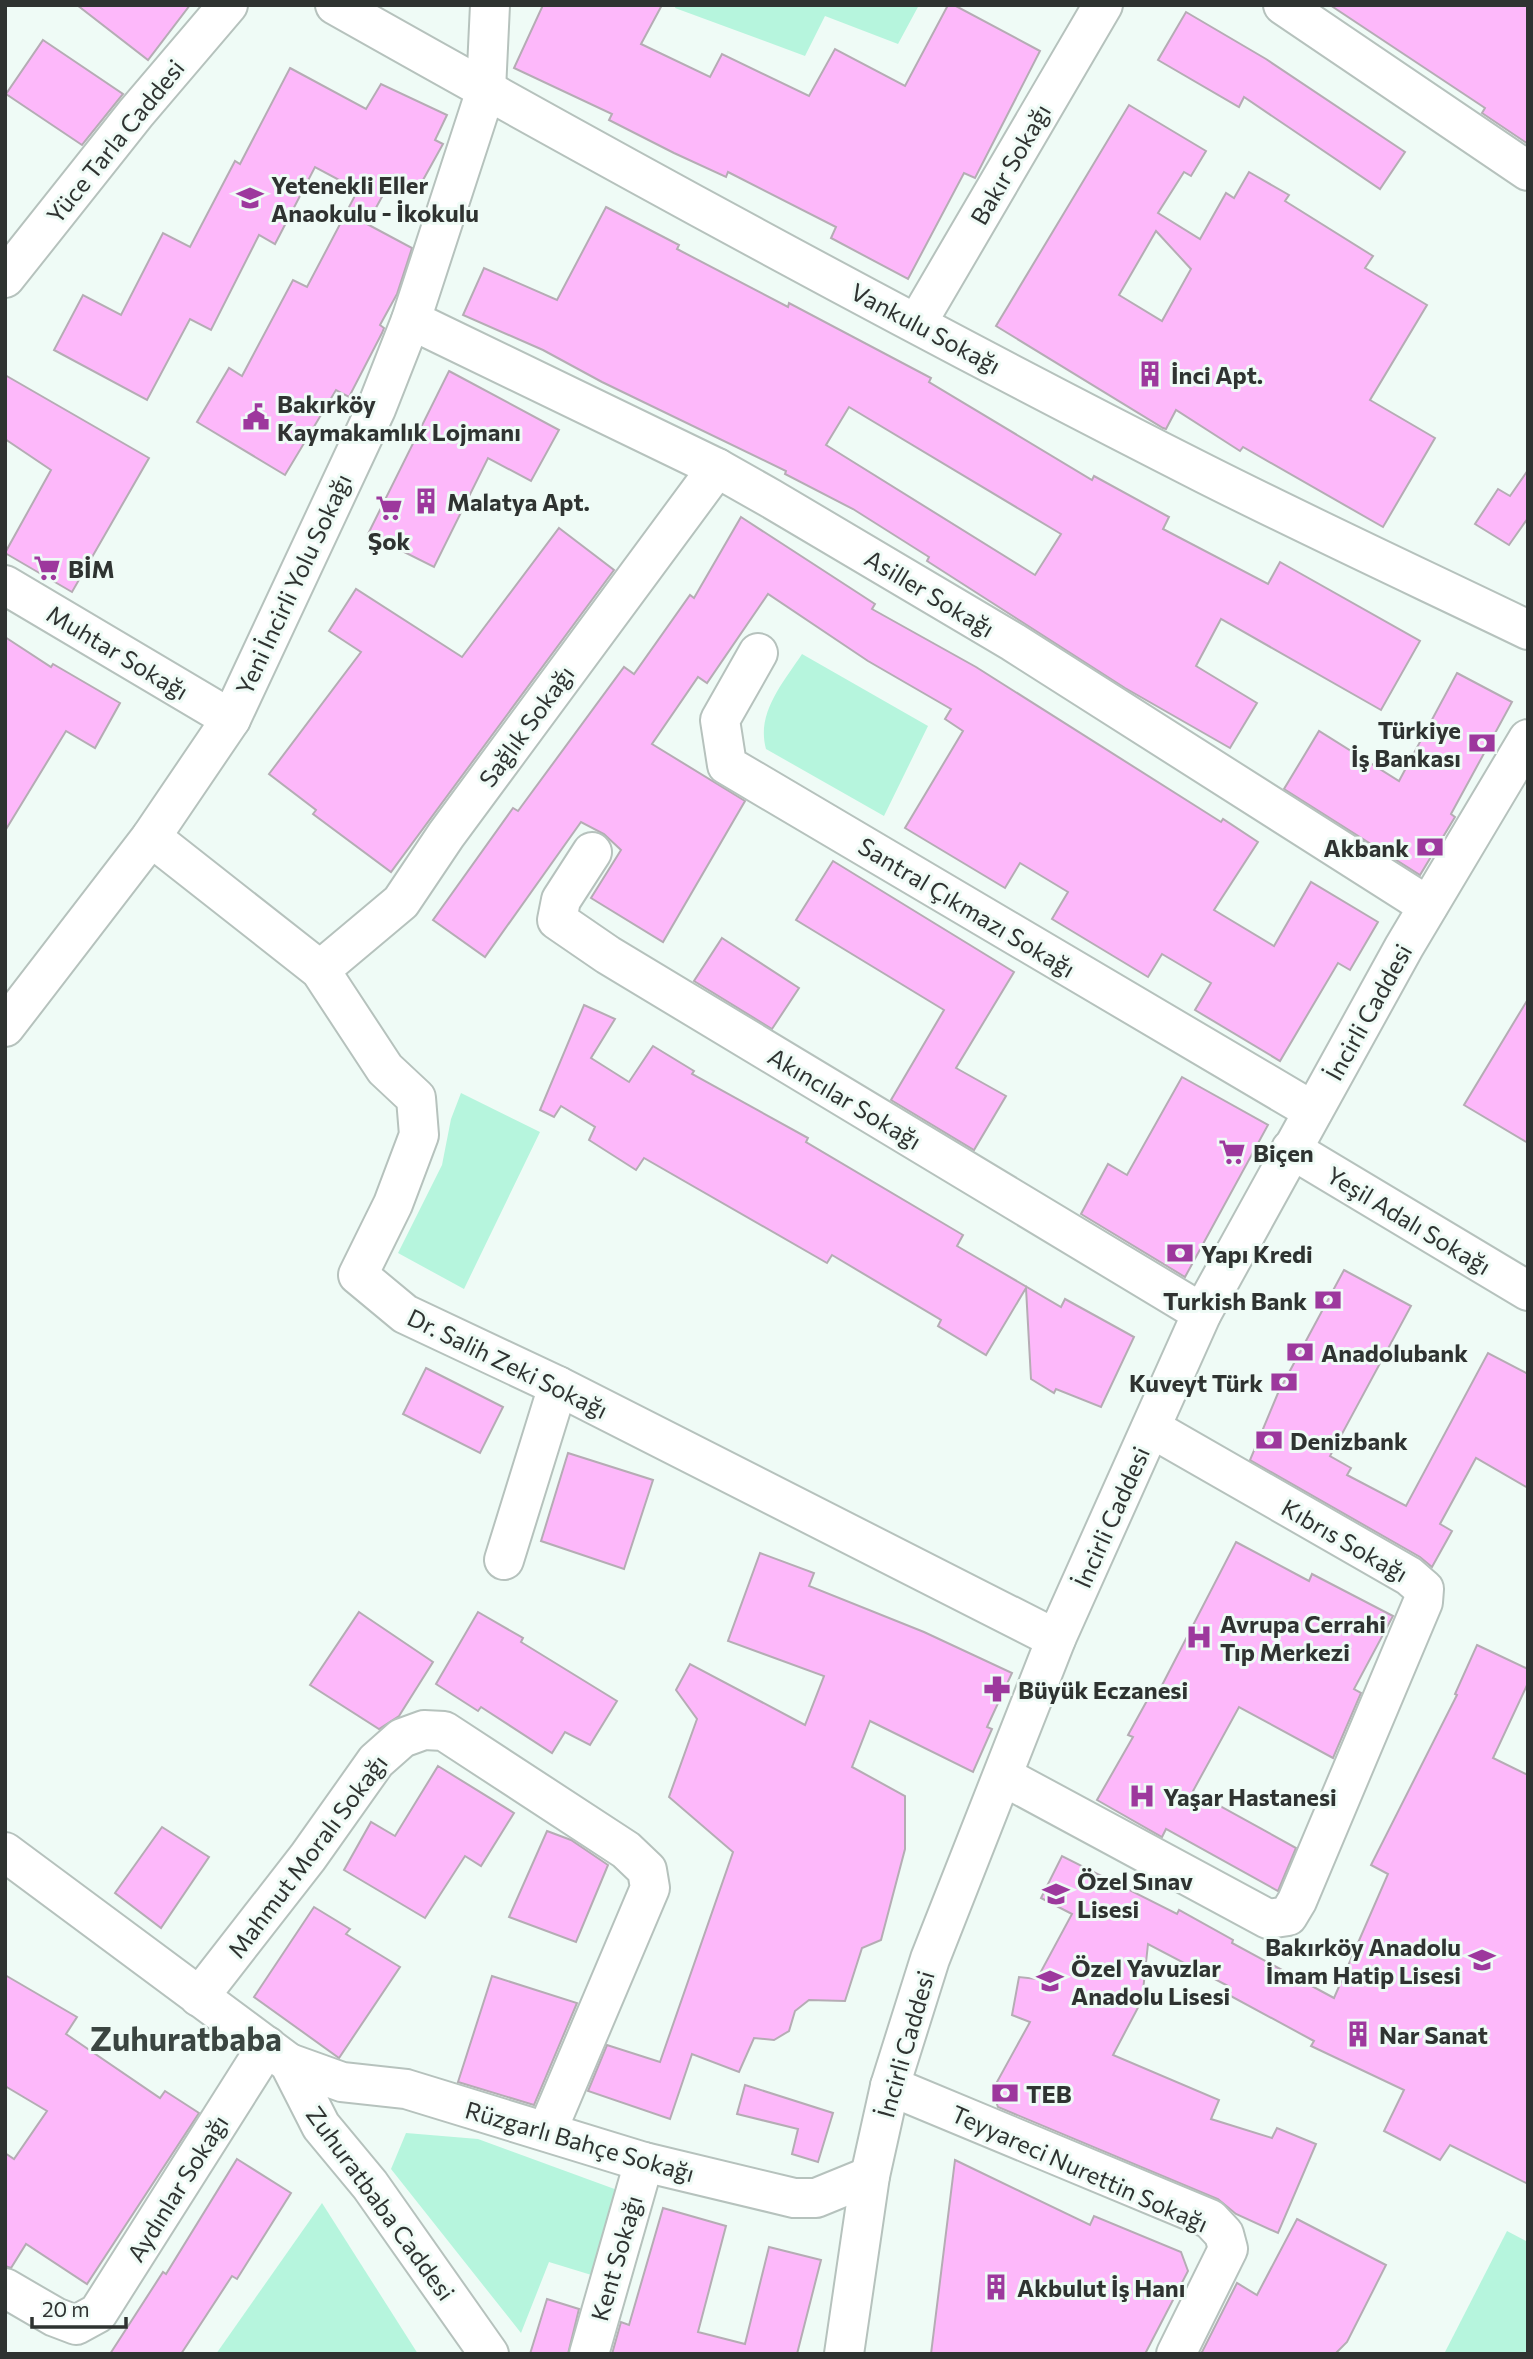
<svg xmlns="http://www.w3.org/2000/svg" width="1533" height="2359" viewBox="0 0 1533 2359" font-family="Commissioner,sans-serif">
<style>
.green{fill:#b6f5dd}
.building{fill:#fdb8fa;stroke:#b5acb4;stroke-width:2;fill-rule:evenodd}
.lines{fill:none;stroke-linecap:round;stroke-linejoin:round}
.street-casing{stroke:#b6c2bd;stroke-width:42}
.secondary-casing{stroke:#b6c2bd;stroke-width:42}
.street{stroke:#fff;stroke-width:38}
.secondary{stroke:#fff;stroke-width:38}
.labels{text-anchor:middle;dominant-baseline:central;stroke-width:6;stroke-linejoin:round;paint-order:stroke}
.street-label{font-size:24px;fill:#2f3331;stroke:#effbf6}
.poi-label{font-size:24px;font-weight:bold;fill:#2f3331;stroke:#effbf6;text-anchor:start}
.district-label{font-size:32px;font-weight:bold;fill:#3b4541;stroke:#effbf6}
</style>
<rect width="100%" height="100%" fill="#effbf6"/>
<g class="green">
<path d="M676,5H919L898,44L825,16L805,56L675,8Z"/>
<path d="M802,654L928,726L884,816L766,749C756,713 783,683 802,654Z"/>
<path d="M461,1093L540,1132L464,1289L398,1253L442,1165L451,1119Z"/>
<path d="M406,2133L478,2139L620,2191L598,2277L549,2262L521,2333L391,2169Z"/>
<path d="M322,2203L418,2354H216Z"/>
<path d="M1507,2231L1528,2242V2354H1444Z"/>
</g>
<g class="building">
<path d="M77,5H190L148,60Z"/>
<path d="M543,5H662L641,44L710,77L722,54L809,96L835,49L905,86L948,5H954L1040,51L975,178L964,173L908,279L831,238L836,227L728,172L726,177L674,153L609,120L612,114L514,68Z"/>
<path d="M1330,5H1528V144L1482,113L1485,108Z"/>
<path d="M1186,12L1266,59L1405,152L1380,189L1244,97L1239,107L1158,60Z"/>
<path d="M43,40L123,94L82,145L6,94Z"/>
<path d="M290,68L366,109L381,84L447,115L435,140L443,144L418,189L394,175L367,224L412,248L397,294L380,325L384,328L382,333L349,397L336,390L285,475L197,422L229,368L242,376L293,280L307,287L358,190L315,167L275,244L259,235L211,330L190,319L147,400L54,350L83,295L121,315L163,233L190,247L235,161L240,164Z"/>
<path d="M1129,105L1206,151L1191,176L1184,172L1158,213L1200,239L1226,193L1234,198L1249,172L1289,195L1285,201L1373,256L1365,268L1427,305L1370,400L1435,438L1383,527L1243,447L1240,451L1176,410L1166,429L1163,428L996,326ZM1156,231L1191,269L1162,321L1119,295Z"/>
<path d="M606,207L679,245L677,249L788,307L789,303L931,378L929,382L1092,480L1094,476L1169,517L1163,529L1268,584L1280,562L1420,641L1381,710L1221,619L1196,666L1257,703L1230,748L1125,688L927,561L929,557L853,509L785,474L786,471L602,382L543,350L463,315L484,268L557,300ZM849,407L1061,534L1035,575L826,445Z"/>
<path d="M449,371L559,430L531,481L488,458L434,567L368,534Z"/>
<path d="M5,375L149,458L72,592L5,553L51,470L5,439Z"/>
<path d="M1528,470V518L1509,545L1475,524L1498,489L1510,496Z"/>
<path d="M741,517L875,604L872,609L976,667L1221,822L1223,819L1258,842L1214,910L1274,946L1311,882L1378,922L1350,970L1338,963L1280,1061L1195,1010L1211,983L1162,954L1148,977L1052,919L1068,892L1020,863L1005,888L905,828L963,731L945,719L951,709L868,661L768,594L707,683L698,677L652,744L745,801L663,942L591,898L621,850L604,834L581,822L485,957L433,920L513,808L518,811L624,667L634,674L690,595L694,598Z"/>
<path d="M559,528L614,570L391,872L313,814L316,810L269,774L361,652L329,631L356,589L462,657Z"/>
<path d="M5,637L51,667L53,664L120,703L95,748L66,731L5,831Z"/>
<path d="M1457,673L1512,702L1451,814L1455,817L1420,875L1284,789L1319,731L1399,781Z"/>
<path d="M833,861L1014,972L956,1068L1006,1096L974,1150L891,1100L944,1010L796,920Z"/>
<path d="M722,938L799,988L772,1029L694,981Z"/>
<path d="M1528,999V1143L1464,1105Z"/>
<path d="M584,1005L615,1019L591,1058L629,1082L653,1046L694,1071L692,1074L808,1138L806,1142L963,1235L957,1246L1061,1307L1065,1299L1134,1337L1101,1407L1056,1389L1054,1393L1031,1379L1026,1288L986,1355L938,1326L941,1320L832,1255L827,1263L644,1158L636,1170L589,1140L595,1127L561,1106L554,1117L540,1110Z"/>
<path d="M1182,1077L1268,1125L1185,1277L1081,1214L1108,1164L1127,1175Z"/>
<path d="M1344,1270L1411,1306L1330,1456L1351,1468L1347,1475L1406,1506L1488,1353L1528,1374V1488L1476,1458L1440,1524L1452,1531L1432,1567L1420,1557L1250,1460L1278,1393Z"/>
<path d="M426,1368L503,1407L480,1453L403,1414Z"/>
<path d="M568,1453L653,1480L624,1569L541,1541Z"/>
<path d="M1236,1542L1309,1581L1312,1574L1393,1616L1354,1689L1361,1693L1333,1758L1239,1707L1193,1791L1296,1848L1278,1891L1166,1829L1162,1837L1097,1800L1133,1737L1128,1735L1154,1688L1159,1691Z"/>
<path d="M760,1553L814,1573L809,1586L924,1632L1012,1673L987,1727L992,1729L973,1772L870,1721L852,1767L905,1796V1849L881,1940L862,1948L845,2001L809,2000L795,2011L789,2031L774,2040L754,2038L739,2072L692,2054L670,2119L588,2091L607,2045L660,2062L733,1852L669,1797L697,1719L676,1690L690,1664L805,1725L824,1676L728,1641Z"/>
<path d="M359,1612L433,1662L399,1716L379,1729L310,1685Z"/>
<path d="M478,1612L523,1638L521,1642L617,1701L590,1745L565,1732L552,1753L481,1707L478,1711L436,1684Z"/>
<path d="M1477,1645L1528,1669V1683L1493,1758L1528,1775V2184L1450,2145L1440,2160L1384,2131L1404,2090L1311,2046L1314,2041L1227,1994L1230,1987L1148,1944L1142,2000L1113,2055L1219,2100L1211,2119L1272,2138L1277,2128L1316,2144L1278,2233L1236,2214L1218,2199L998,2107L992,2091L1030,2022L1012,2015L1019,1977L1037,1979L1072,1914L1041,1898L1062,1856L1177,1914L1179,1910L1233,1940L1232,1943L1334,1998L1388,1874L1371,1865L1457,1695L1455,1694Z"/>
<path d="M438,1766L514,1813L481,1866L465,1856L425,1918L344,1870L371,1822L395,1836Z"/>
<path d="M162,1827L209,1857L161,1928L115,1893Z"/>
<path d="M547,1831L571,1840L608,1865L576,1942L509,1917Z"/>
<path d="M314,1907L350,1929L346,1934L400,1967L339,2058L254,1997Z"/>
<path d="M5,1975L77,2017L66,2034L160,2098L165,2091L199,2113L87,2284L26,2244L11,2268L5,2266V2153L14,2159L47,2111L5,2086Z"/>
<path d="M492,1976L577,2003L534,2105L458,2082Z"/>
<path d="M745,2085L833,2113L818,2162L792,2154L798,2129L737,2114Z"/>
<path d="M237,2159L291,2193L237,2279L232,2276L181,2354H110L163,2272L166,2274Z"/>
<path d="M955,2160L1090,2225L1094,2216L1181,2252L1188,2271L1145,2354H931Z"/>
<path d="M663,2208L726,2226L698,2332L745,2344L769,2247L821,2260L797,2354H612L621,2322L629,2325Z"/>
<path d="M1297,2219L1386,2265L1347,2342L1335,2354H1201L1237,2283L1257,2295Z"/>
<path d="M547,2299L579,2309L568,2354H530Z"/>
</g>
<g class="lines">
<g class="street-casing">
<g id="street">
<path d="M335,5C622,167 911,325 1205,474C1312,528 1420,578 1528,630"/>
<path d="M1283,5L1528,171"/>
<path d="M411,320L717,468L770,498L1013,642L1428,906"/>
<path d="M917,323L1103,5"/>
<path d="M5,585L231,719"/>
<path d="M758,653L720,720L727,765L1313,1111"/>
<path d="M151,837L320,970L385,1069L416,1098L419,1135L393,1204L358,1275L405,1314L558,1386L1056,1639"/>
<path d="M592,852L561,900L557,920L608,955L1202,1313"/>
<path d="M320,970L401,902L446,835L717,468"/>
<path d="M5,1027L151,837L231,719L376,409L411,320L486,90L490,5"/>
<path d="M1291,1149L1528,1291"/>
<path d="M504,1560L558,1386"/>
<path d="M1003,1776L1268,1919L1288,1916L1297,1901L1423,1602L1424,1589L1409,1576L1151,1428"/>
<path d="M199,1997L308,1857L376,1761L402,1738L424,1730L444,1731L626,1850L647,1870L650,1888L547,2131"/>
<path d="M890,2086L1210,2219L1224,2234L1228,2249L1176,2354"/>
<path d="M5,2288L55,2317L76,2325L98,2313L267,2046"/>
<path d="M589,2354L644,2162"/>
</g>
</g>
<g class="secondary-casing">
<g id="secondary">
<path d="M5,278L136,113L228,5"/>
<path d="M5,1852L289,2063L321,2126L370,2185L489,2354"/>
<path d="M289,2063L342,2082L406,2089L644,2162L794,2198H816L870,2176"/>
<path d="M844,2354L870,2176L890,2086L930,1959L1056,1639L1202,1313L1404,947L1528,739"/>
</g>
</g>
<use href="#street" class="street"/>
<use href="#secondary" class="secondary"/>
</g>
<defs>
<g id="school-bare" transform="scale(2.1)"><path d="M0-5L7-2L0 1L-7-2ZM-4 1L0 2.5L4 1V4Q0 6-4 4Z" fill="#9d389d" stroke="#effbf6" stroke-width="2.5" paint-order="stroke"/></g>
<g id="building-bare" transform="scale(2.1)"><path d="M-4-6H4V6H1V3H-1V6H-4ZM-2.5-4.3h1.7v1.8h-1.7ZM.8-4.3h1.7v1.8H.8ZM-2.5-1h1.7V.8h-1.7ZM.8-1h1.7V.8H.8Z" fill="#9d389d" stroke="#effbf6" stroke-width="2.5" paint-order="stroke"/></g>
<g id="civic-bare" transform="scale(2.1)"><path d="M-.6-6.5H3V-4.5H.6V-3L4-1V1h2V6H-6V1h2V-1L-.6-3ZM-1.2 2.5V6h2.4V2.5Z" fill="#9d389d" stroke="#effbf6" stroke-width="2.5" paint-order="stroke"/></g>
<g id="supermarket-bare" transform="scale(2.1)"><path d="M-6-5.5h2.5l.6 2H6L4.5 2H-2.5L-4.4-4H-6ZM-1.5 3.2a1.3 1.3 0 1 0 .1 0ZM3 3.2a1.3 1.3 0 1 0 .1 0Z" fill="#9d389d" stroke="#effbf6" stroke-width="2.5" paint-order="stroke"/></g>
<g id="bank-bare" transform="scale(2.1)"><path d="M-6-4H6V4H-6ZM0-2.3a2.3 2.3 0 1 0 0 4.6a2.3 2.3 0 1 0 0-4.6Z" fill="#9d389d" stroke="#effbf6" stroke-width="2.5" paint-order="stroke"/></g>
<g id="hospital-bare" transform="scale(2.1)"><path d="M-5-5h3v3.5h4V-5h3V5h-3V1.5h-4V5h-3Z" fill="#9d389d" stroke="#effbf6" stroke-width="2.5" paint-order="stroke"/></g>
<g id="pharmacy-bare" transform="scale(2.1)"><path d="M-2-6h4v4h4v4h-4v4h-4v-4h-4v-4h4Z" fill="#9d389d" stroke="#effbf6" stroke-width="2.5" paint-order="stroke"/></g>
</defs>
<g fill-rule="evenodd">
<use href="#school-bare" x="250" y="198"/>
<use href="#building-bare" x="1150" y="374"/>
<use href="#civic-bare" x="256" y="417"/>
<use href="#building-bare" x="426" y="501"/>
<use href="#supermarket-bare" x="389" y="508"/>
<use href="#supermarket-bare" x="47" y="568"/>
<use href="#bank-bare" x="1482" y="743"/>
<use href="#bank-bare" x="1430" y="847"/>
<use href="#supermarket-bare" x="1232" y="1152"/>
<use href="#bank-bare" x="1180" y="1253"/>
<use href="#bank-bare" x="1328" y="1300"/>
<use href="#bank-bare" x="1300" y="1352"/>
<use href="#bank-bare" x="1284" y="1382"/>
<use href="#bank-bare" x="1269" y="1440"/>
<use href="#hospital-bare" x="1199" y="1637"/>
<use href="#pharmacy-bare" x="997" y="1689"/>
<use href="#hospital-bare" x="1142" y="1796"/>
<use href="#school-bare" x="1056" y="1894"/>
<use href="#school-bare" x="1482" y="1960"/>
<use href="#school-bare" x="1050" y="1981"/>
<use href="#building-bare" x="1358" y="2034"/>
<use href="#bank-bare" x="1005" y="2093"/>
<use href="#building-bare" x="996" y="2287"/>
</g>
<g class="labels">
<g class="street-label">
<text transform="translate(115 141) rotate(-51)">Yüce Tarla Caddesi</text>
<text transform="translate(1010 164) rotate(-60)">Bakır Sokağı</text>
<text transform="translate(926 328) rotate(28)">Vankulu Sokağı</text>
<text transform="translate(293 584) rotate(-65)">Yeni İncirli Yolu Sokağı</text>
<text transform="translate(930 593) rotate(31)">Asiller Sokağı</text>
<text transform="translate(118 652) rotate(31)">Muhtar Sokağı</text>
<text transform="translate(526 726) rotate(-54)">Sağlık Sokağı</text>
<text transform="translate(967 907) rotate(31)">Santral Çıkmazı Sokağı</text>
<text transform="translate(1368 1012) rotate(-61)">İncirli Caddesi</text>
<text transform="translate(845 1098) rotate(31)">Akıncılar Sokağı</text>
<text transform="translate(1409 1220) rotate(31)">Yeşil Adalı Sokağı</text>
<text transform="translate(508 1363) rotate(26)">Dr. Salih Zeki Sokağı</text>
<text transform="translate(1111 1517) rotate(-66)">İncirli Caddesi</text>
<text transform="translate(1345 1540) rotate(30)">Kıbrıs Sokağı</text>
<text transform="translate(307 1856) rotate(-53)">Mahmut Moralı Sokağı</text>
<text transform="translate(905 2044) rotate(-74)">İncirli Caddesi</text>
<text transform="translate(580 2141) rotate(16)">Rüzgarlı Bahçe Sokağı</text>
<text transform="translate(1080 2168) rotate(24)">Teyyareci Nurettin Sokağı</text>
<text transform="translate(177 2188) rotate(-58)">Aydınlar Sokağı</text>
<text transform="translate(381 2203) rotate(54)">Zuhuratbaba Caddesi</text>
<text transform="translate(616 2258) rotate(-74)">Kent Sokağı</text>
</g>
<g class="poi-label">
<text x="271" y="184">Yetenekli Eller<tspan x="271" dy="28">Anaokulu - İkokulu</tspan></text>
<text x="1171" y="374">İnci Apt.</text>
<text x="277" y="403">Bakırköy<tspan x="277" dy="28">Kaymakamlık Lojmanı</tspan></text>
<text x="447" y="501">Malatya Apt.</text>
<text x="389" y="540" text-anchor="middle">Şok</text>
<text x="68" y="568">BİM</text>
<text x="1461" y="729" text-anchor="end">Türkiye<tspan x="1461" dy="28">İş Bankası</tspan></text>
<text x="1409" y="847" text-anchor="end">Akbank</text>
<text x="1253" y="1152">Biçen</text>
<text x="1201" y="1253">Yapı Kredi</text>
<text x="1307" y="1300" text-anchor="end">Turkish Bank</text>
<text x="1321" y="1352">Anadolubank</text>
<text x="1263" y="1382" text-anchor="end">Kuveyt Türk</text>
<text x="1290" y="1440">Denizbank</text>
<text x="1220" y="1623">Avrupa Cerrahi<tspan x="1220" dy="28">Tıp Merkezi</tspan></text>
<text x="1018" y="1689">Büyük Eczanesi</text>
<text x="1163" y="1796">Yaşar Hastanesi</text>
<text x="1077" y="1880">Özel Sınav<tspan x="1077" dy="28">Lisesi</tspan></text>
<text x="1461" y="1946" text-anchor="end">Bakırköy Anadolu<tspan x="1461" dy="28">İmam Hatip Lisesi</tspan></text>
<text x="1071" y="1967">Özel Yavuzlar<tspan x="1071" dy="28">Anadolu Lisesi</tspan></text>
<text x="1379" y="2034">Nar Sanat</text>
<text x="1026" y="2093">TEB</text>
<text x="1017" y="2287">Akbulut İş Hanı</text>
</g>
<g class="district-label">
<text x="186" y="2038">Zuhuratbaba</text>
</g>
</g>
<rect width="1533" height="2359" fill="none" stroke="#2f3331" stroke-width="14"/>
<path d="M32 2317v10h94v-10" fill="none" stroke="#2f3331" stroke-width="3.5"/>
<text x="42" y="2317" font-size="21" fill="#2f3331" stroke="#effbf6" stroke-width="5" paint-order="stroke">20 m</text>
</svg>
